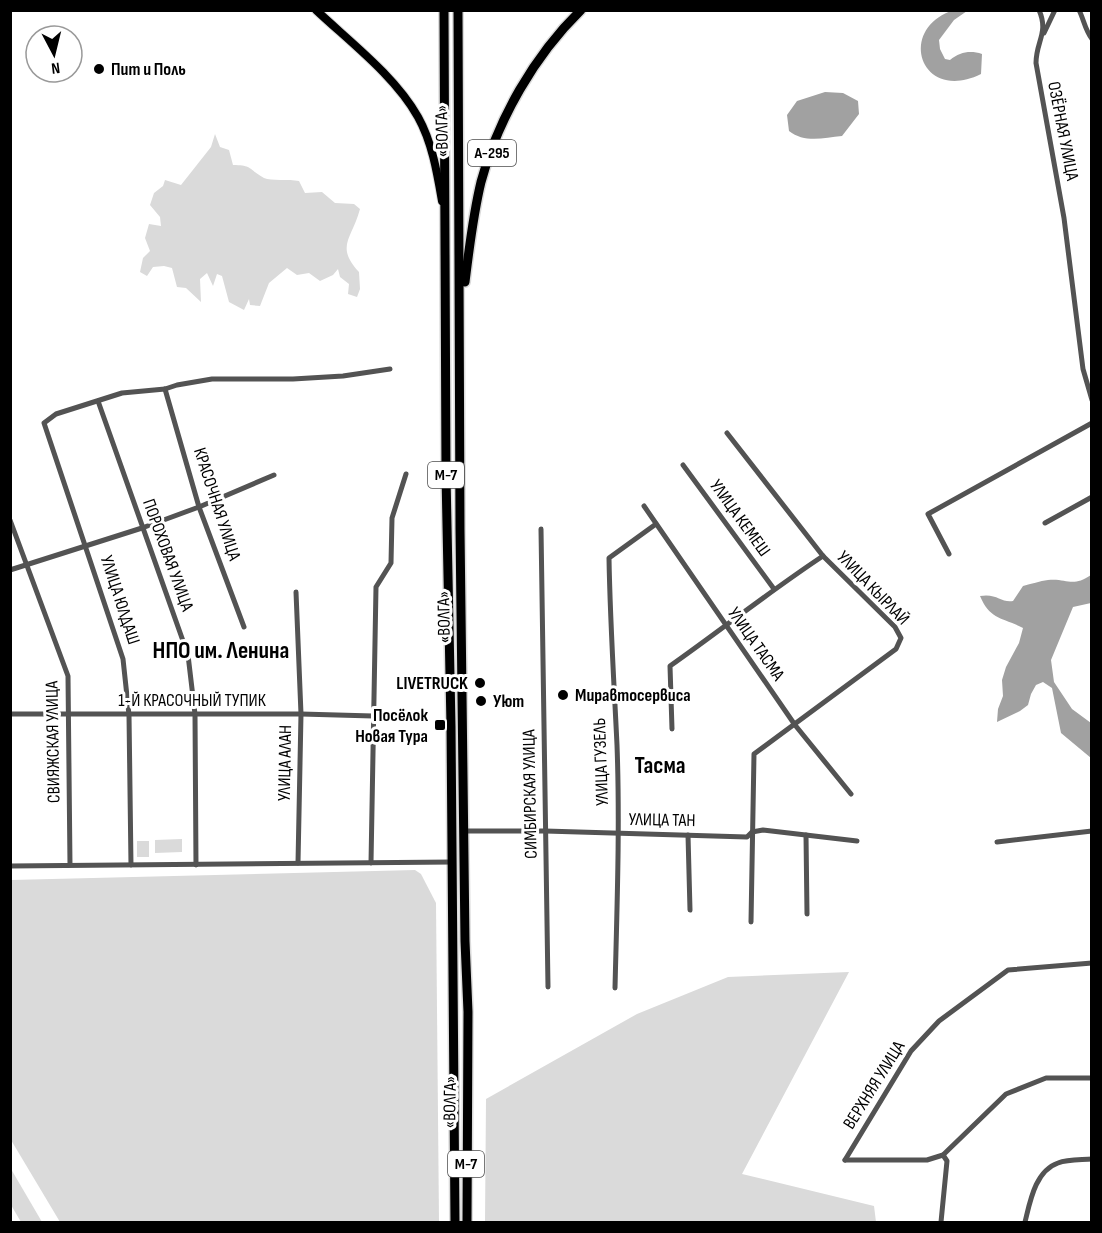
<svg xmlns="http://www.w3.org/2000/svg" width="1102" height="1233" viewBox="0 0 1102 1233" font-family="'Sofia Sans Condensed',sans-serif">
<style>
.green{fill:#dadada}
.water{fill:#a1a1a1}
.lines{fill:none;stroke-linecap:round;stroke-linejoin:round}
.primary-casing{stroke:#dbdbdb;stroke-width:10}
.highway-casing{stroke:#dbdbdb;stroke-width:12}
.street{stroke:#535353;stroke-width:5}
.primary{stroke:#000;stroke-width:8}
.highway{stroke:#000;stroke-width:9}
.poi-dot{fill:#000;stroke:#fff;stroke-width:2}
.labels{text-anchor:middle;dominant-baseline:central;stroke-width:6;stroke-linejoin:round;paint-order:stroke}
.shield{fill:#fff;stroke:#4c4c4c;stroke-width:1.5}
.shield-label{font-size:16px;font-weight:bold;fill:#000}
.poi-label{font-size:18px;font-weight:bold;fill:#000;stroke:#fff;text-anchor:start}
.street-label{font-size:18px;fill:#000;stroke:#fff}
.district-label{font-size:24px;font-weight:bold;fill:#000;stroke:#fff}
</style>
<rect width="100%" height="100%" fill="#fff"/>
<g class="green">
<path d="M215,134L220,147L229,150L233,165C253,165 249,170 264,178C271,181 289,179 299,181L305,193L322,192L335,203L354,204L360,209C352,239 335,246 359,272L360,289L357,297L348,294L349,284L340,277L338,269L333,275L320,281L309,273L297,275L287,268L269,283L260,306L250,305L249,299L244,310L229,302L222,276L217,274L213,286L207,273L200,279L201,302L186,288L177,287L172,268L164,266L153,267L147,276L140,272L143,258L150,251L145,238L149,224L161,226L160,217L150,205L154,193L163,186L165,180L181,185L211,147Z"/>
<path d="M182,839V852L155,853V840Z"/>
<rect x="137" y="841" width="12" height="16"/>
<path d="M415,870L421,874L436,903L439,1222H60L11,1140V880Z"/>
<path d="M849,972L742,1174L874,1206L876,1222H485L486,1099L637,1014L728,977Z"/>
<path d="M11,1169L42,1222H21L11,1205Z"/>
</g>
<g class="water">
<path d="M954,10L967,11L954,20L939,40L940,49L945,59L950,60C960,52 970,50 982,54L981,74C920,104 896,28 954,10Z"/>
<path d="M825,92L843,93L858,101L859,114L842,136C823,138 804,143 789,131L787,115L797,101Z"/>
<path d="M1091,575V603L1073,607L1051,660L1054,682L1072,709L1091,723V758L1061,733L1052,688L1043,682L1036,685L1031,694L1028,705L1020,711L997,722L998,709L1003,696L1002,680L1006,667L1019,643L1023,628C1002,617 990,620 980,596C997,593 1001,603 1013,601L1023,586C1031,584 1040,581 1048,580C1067,578 1072,588 1091,575Z"/>
</g>
<g class="lines">
<g class="primary-casing">
<path id="primary" d="M316,10C350,42 395,76 418,117C432,142 437,172 442,201"/>
</g>
<g class="highway-casing">
<g id="highway">
<path d="M444,10L446,475L451,726L455,1222"/>
<path d="M458,10L460,529L465,941L468,1012L467,1222"/>
<path d="M465,282C469,249 473,215 481,182C498,119 534,56 581,10"/>
</g>
</g>
<g class="street">
<path d="M1039,10C1049,33 1036,41 1036,63L1064,218L1083,369L1092,400"/>
<path d="M1079,10C1084,20 1085,30 1092,39"/>
<path d="M1044,33L1055,10"/>
<path d="M165,389L199,507L244,627"/>
<path d="M98,401L188,655L195,714L196,865"/>
<path d="M727,433L823,556L895,627L901,638L896,649L754,754L751,922"/>
<path d="M683,465L774,589"/>
<path d="M644,506L795,725L851,794"/>
<path d="M10,520L68,676L70,865"/>
<path d="M1045,523L1092,497"/>
<path d="M541,529L548,987"/>
<path d="M949,554L928,514L1092,423"/>
<path d="M10,570L142,528L199,507L274,475"/>
<path d="M296,592L301,714L298,863"/>
<path d="M10,714H301L373,716"/>
<path d="M672,729L670,666C721,630 770,591 823,556"/>
<path d="M464,831H545L747,837L752,832L763,830L857,841"/>
<path d="M688,835L690,910"/>
<path d="M806,835L807,914"/>
<path d="M997,842L1092,831"/>
<path d="M371,863L376,587L391,563L392,518L406,474"/>
<path d="M131,865L129,715L123,659L44,423L56,414L122,393L165,389L177,385L212,379H293L343,376L390,369"/>
<path d="M10,866L453,862"/>
<path d="M615,988C617,907 620,826 617,745C614,682 610,620 609,558L656,524"/>
<path d="M845,1160L911,1051L939,1021L1008,970L1092,963"/>
<path d="M845,1160H927L943,1155L1006,1094L1046,1078H1092"/>
<path d="M941,1222L947,1161L943,1155"/>
<path d="M1025,1222C1030,1202 1035,1171 1058,1163C1068,1159 1081,1160 1092,1159"/>
</g>
<use href="#primary" class="primary"/>
<use href="#highway" class="highway"/>
</g>
<g class="poi-dot">
<circle cx="99" cy="69" r="6"/>
<circle cx="480" cy="683" r="6"/>
<circle cx="563" cy="695" r="6"/>
<circle cx="481" cy="701" r="6"/>
<rect x="434" y="719" width="12" height="12" rx="3"/>
</g>
<g class="labels">
<g class="shield">
<rect x="468" y="140" width="48" height="26" rx="4.5"/>
<rect x="428" y="462" width="36" height="26" rx="4.5"/>
<rect x="448" y="1151" width="36" height="26" rx="4.5"/>
</g>
<g class="shield-label">
<text x="492" y="153">А-295</text>
<text x="446" y="475">М-7</text>
<text x="466" y="1164">М-7</text>
</g>
<g class="poi-label">
<text x="111" y="69">Пит и Поль</text>
<text x="468" y="683" text-anchor="end">LIVETRUCK</text>
<text x="575" y="695">Миравтосервиса</text>
<text x="493" y="701">Уют</text>
<text x="428" y="715" text-anchor="end">Посёлок<tspan x="428" dy="21">Новая Тура</tspan></text>
</g>
<g class="street-label">
<text transform="translate(442 131) rotate(-91)">«ВОЛГА»</text>
<text transform="translate(1063 131) rotate(79)">ОЗЁРНАЯ УЛИЦА</text>
<text transform="translate(217 504) rotate(72)">КРАСОЧНАЯ УЛИЦА</text>
<text transform="translate(740 518) rotate(54)">УЛИЦА КЕМЕШ</text>
<text transform="translate(168 555) rotate(70)">ПОРОХОВАЯ УЛИЦА</text>
<text transform="translate(873 588) rotate(46)">УЛИЦА КЫРЛАЙ</text>
<text transform="translate(120 600) rotate(72)">УЛИЦА ЮЛДАШ</text>
<text transform="translate(444 617) rotate(-91)">«ВОЛГА»</text>
<text transform="translate(756 644) rotate(55)">УЛИЦА ТАСМА</text>
<text x="192" y="700">1-Й КРАСОЧНЫЙ ТУПИК</text>
<text transform="translate(53 742) rotate(-91)">СВИЯЖСКАЯ УЛИЦА</text>
<text transform="translate(601 762) rotate(-92)">УЛИЦА ГУЗЕЛЬ</text>
<text transform="translate(285 763) rotate(-89)">УЛИЦА АЛАН</text>
<text transform="translate(530 794) rotate(-91)">СИМБИРСКАЯ УЛИЦА</text>
<text transform="translate(662 820) rotate(1)">УЛИЦА ТАН</text>
<text transform="translate(874 1085) rotate(-58)">ВЕРХНЯЯ УЛИЦА</text>
<text transform="translate(450 1102) rotate(-89)">«ВОЛГА»</text>
</g>
<g class="district-label">
<text x="221" y="650">НПО им. Ленина</text>
<text x="660" y="765">Тасма</text>
</g>
</g>
<rect width="1102" height="1233" fill="none" stroke="#000000" stroke-width="24"/>
<g transform="translate(54 54) rotate(173)"><circle r="28" fill="#ffffff" stroke="#999999" stroke-width="1.5"/>
<path d="M0-4.5L10 22L0 15L-10 22Z" fill="#000000"/>
<text y="-9" font-size="16" font-weight="bold" text-anchor="middle" fill="#000000">N</text>
</g>
</svg>
